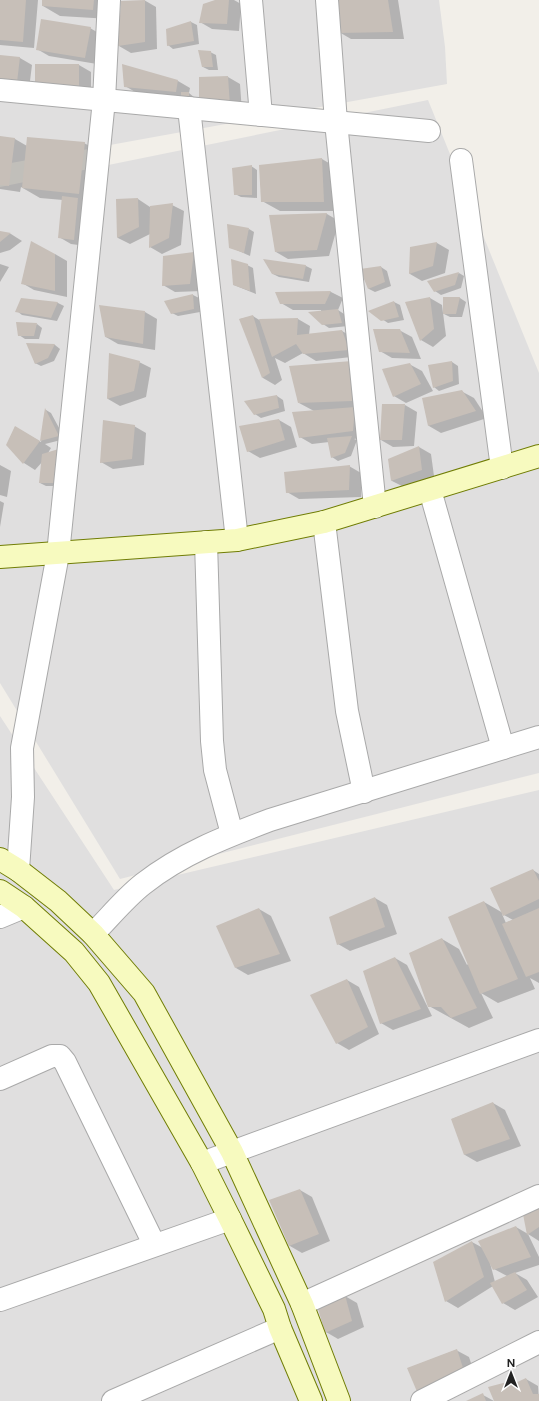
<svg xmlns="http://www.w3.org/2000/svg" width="539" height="1401" viewBox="0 0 539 1401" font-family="Figtree,sans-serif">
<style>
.residential{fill:#e0dfdf}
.shadow{fill:#0003;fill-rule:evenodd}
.building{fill:#c7bfb8}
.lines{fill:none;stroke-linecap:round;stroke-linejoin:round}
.street-casing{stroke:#a9a9a9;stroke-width:24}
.secondary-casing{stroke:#707d05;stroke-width:24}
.street{stroke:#fff;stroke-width:22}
.secondary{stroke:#f7fabf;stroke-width:22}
</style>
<rect width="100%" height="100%" fill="#f2efe9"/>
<g class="residential">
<path d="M0,0H439L445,47L447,84L0,165Z"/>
<path d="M428,100L539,373V773L120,879L0,683V187Z"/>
<path d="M0,716L114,890L539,790V1401H0Z"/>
</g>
<g class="shadow">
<path d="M0,0H38L34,48L0,45Z"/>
<path d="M43,0H112L110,19L60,16L43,6Z"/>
<path d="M144,0L156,7L157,49L131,53L119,46Z"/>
<path d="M219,0H234L241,4L239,31L212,29L200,22Z"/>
<path d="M336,0H398L404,39H351L339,32Z"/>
<path d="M191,22L197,25L199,44L173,49L168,45Z"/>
<path d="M90,28L102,35L97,64L49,56L37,49Z"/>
<path d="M210,52L216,55L218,70H209L203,67Z"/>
<path d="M0,56L20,58L32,65L28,97Z"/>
<path d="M36,65H79L91,72V95Z"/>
<path d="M228,77L240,84L242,112L137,93L125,86L178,81L190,88L189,93L195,98L200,99Z"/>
<path d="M0,137L15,139L27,146L84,143L102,153L86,246L71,244L59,237L63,200L40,198L21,187L20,192L0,189Z"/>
<path d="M322,159L339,169L341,211H280L262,201Z"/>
<path d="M251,166L257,170V198L241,197L235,194Z"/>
<path d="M138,199L150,207L172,205L184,211L181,245L162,254L150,247V234L130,244L118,238L117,200Z"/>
<path d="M327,214L339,221L329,256L288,259L276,252L270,216Z"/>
<path d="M249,229L254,232L250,256L230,247Z"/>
<path d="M0,232L11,234L22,241L10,250L0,253Z"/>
<path d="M437,243L449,250L445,273L422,281L410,274L411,248Z"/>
<path d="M194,253L206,260L202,291L175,292L163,285L164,257Z"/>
<path d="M55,254L67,261V297L34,290L22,283Z"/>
<path d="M0,264L9,267L0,282Z"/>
<path d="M247,265L253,268L256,294L234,285Z"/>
<path d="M306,266L312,269L309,282L279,277L273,274Z"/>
<path d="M381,267L387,271L391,286L375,292L369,289L361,270Z"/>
<path d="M459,273L464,276L461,288L441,295L435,291Z"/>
<path d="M331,292L343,298L338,310L344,314L348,326L329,328L323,324L321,310H293L281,303L276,293Z"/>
<path d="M193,295L199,298L200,312L178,316L172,313Z"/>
<path d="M430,298L442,305L446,336L433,347L421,340L406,303Z"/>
<path d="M444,298H460L466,302L462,317H450L444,314Z"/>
<path d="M22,299L58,303L64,306L57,321L22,315L17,311Z"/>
<path d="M394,302L400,305L404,320L388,323L370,311Z"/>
<path d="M145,312L157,319L155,350L118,344L106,337Z"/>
<path d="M253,316L261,321L298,319L310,326L309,335L342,331L354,338L360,356L316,361L303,353L285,363L275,358L282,380L275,385L263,378L240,319Z"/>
<path d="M37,324L42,328L39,339H25L19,335Z"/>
<path d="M399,330L412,337L421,359L392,358L380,351Z"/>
<path d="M28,344L55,345L60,349L54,361L41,366L35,363Z"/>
<path d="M110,355L139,362L151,368L146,397L120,406L108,399Z"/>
<path d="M351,362L365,437L354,439L357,440L351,456L338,461L332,457L329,442L312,444L300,437L314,411L299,403Z"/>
<path d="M452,362L458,366L459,384L439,391L434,387L429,366Z"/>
<path d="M409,364L422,371L433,391L406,403L394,396Z"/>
<path d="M461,391L474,398L487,418L441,433L429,426L423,399Z"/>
<path d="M277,396L283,400L285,411L261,418L255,414Z"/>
<path d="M405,405L417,412L414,446L393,447L381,440Z"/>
<path d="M46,410L51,413L65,439L45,444L51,448L48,453L62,486H46L40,483L43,461L35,470L24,463L7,445L15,427L41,442Z"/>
<path d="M279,420L291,427L297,447L260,458L248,451Z"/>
<path d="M134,426L146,433L144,465L113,469L101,462Z"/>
<path d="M419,447L431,454L434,476L404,487L392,481L389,460Z"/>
<path d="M0,465L11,471L7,497L0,495Z"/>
<path d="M349,466L361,473V497L299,499L287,492Z"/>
<path d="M0,501L4,503L0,527Z"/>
<path d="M533,870L539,874V983L530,978L535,989L498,1003L481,993L493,1018L469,1028L429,1006L442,939L459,949L467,965L468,964L484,902L503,913ZM502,914L513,920L506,923Z"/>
<path d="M375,898L387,905L397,934L350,951L338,944Z"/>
<path d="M259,909L271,916L291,961L248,975L236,968Z"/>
<path d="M395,958L407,965L432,1016L393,1030L381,1023Z"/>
<path d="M347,980L359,987L379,1034L349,1050L337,1043Z"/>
<path d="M493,1103L505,1110L521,1146L477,1162L465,1155L452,1119Z"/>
<path d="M300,1190L312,1197L330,1241L302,1253L290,1246L271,1200Z"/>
<path d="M539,1208V1241L528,1234L539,1257V1265L515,1273L527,1280L538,1297L515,1310L503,1303L493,1286L458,1308L446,1301L472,1242L483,1248L516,1227L528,1234ZM489,1259L494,1269L507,1276L495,1282Z"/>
<path d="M345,1296L357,1303L364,1327L338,1339L326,1332Z"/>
<path d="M456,1350L469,1357L476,1378L409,1368Z"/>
<path d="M526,1379L538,1386L539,1401H495L511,1386Z"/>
<path d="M483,1395L494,1401H468Z"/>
</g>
<g class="building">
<path d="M0,0H26L23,42L0,40Z"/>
<path d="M42,0H94L93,10L42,6Z"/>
<path d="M145,0V42L118,46L121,1Z"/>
<path d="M215,0H229L227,24L199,23L203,4Z"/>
<path d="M335,0H388L393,32L338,33Z"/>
<path d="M41,19L91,27L85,58L36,50Z"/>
<path d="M191,21L194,41L167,46L166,29Z"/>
<path d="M198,50L211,51L213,67H202Z"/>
<path d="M0,55L20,57L16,91L0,89Z"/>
<rect x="35" y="64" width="44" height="24"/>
<path d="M122,64L178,80L176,92L124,87Z"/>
<path d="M228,76L230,106L181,107V92H189V97H199V77Z"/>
<path d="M0,136L15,138L9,186L0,185Z"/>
<path d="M27,137L85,142L79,194L22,188Z"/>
<path d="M322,158L324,202H261L259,165Z"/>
<path d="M252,165V195H234L232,168Z"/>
<path d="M62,196L78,198L74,240L58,238Z"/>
<path d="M138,198L139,227L117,238L116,199Z"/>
<path d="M173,203L169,238L149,248L150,206Z"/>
<path d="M327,213L317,250L275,252L269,215Z"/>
<path d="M227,224L249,228L244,253L229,248Z"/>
<path d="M0,231L11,233L0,242Z"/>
<path d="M31,241L55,254V291L21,284Z"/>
<path d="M437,242L433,266L409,274L410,247Z"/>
<path d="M194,252L190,284L162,286L163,256Z"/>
<path d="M231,259L248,264L250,291L233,285Z"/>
<path d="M263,259L306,265L303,279L272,274Z"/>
<path d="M381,266L385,282L368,289L360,269Z"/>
<path d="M459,272L455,285L434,292L427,281Z"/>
<path d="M331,291L325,304H280L275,292Z"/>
<path d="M193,294L194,309L171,314L164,301Z"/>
<path d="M430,297L434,329L420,341L405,302Z"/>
<path d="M443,297H460L456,314H443Z"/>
<path d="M21,298L58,302L51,318L15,312Z"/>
<path d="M394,301L399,317L381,321L368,311Z"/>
<path d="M99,305L145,311L143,344L105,337Z"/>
<path d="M338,309L342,323L322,325L308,312Z"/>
<path d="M253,315L270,373L262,378L239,319Z"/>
<path d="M298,318L297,335L342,330L349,350L303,354L296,344L272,357L259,319Z"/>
<path d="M16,322L37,323L34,336H18Z"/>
<path d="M373,329H400L410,353L379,352Z"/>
<path d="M26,343L55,344L48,358L35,364Z"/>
<path d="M109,353L140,361L134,391L107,399Z"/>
<path d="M352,361V401L298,403L289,366Z"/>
<path d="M452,361L453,381L433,388L428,365Z"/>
<path d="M410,363L421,384L393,397L382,369Z"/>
<path d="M462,390L476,411L428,426L422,398Z"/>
<path d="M277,395L279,408L254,415L244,401Z"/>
<path d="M382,404H405L402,440H380Z"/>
<path d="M355,407L353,431L299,438L292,412Z"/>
<path d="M45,408L59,436L40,441L43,420Z"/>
<path d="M279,419L285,440L247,452L239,426Z"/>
<path d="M103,420L135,425L132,459L100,463Z"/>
<path d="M15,426L40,441L23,464L6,445Z"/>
<path d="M352,436L345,453L331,458L327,438Z"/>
<path d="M419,446L422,470L391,481L388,459Z"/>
<path d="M62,448L56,483H39L42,454Z"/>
<path d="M350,465L349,490L286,493L284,472Z"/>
<path d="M533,869L539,881V899L503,916L490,888Z"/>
<path d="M375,897L385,927L337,945L329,917Z"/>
<path d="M484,901L518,979L480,994L448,917Z"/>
<path d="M259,908L280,954L235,968L216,926Z"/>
<path d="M539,908V972L526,977L502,924Z"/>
<path d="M442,938L477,1008L451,1018L441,1007H428L409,953Z"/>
<path d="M395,957L421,1009L380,1024L363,971Z"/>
<path d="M347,979L368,1027L336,1044L310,995Z"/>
<path d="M493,1102L510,1139L464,1155L451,1119Z"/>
<path d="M300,1189L319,1234L289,1246L269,1200Z"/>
<path d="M539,1207V1227L527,1235L523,1214Z"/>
<path d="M516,1226L531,1257L493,1270L478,1241Z"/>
<path d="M472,1241L484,1277L445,1302L433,1262Z"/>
<path d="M515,1272L527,1290L502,1304L490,1283Z"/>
<path d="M345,1295L352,1321L325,1333L317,1305Z"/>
<path d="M457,1349L464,1371L418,1394L407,1368Z"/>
<path d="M526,1378L533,1394H539V1401H494L488,1387L507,1382L511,1385Z"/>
<path d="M483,1393L486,1401H466Z"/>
</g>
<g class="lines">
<g class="street-casing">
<g id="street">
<path d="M251,0L261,115"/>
<path d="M327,0L336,122L375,507"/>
<path d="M0,90L429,131"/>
<path d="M189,108L237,540"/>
<path d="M461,160L502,468"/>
<path d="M430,490L503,748"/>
<path d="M324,522L347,711L364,792"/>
<path d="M206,542L212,741L215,770L232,834"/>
<path d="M18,870L23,797L22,748L58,554L104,100L109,0"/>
<path d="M0,917L24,907"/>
<path d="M93,934C109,918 125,898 143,884C181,854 225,837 270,820L539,737"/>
<path d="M0,1079L52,1056H60L65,1062L154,1244"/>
<path d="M202,1163L539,1040"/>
<path d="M0,1300L230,1219"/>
<path d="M302,1304L539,1196"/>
<path d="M113,1401L280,1328"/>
<path d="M422,1401L539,1342"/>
</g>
</g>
<g class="secondary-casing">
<g id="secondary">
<path d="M0,557L237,540L324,522L539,456"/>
<path d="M0,859L18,870L58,901L93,934L144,993L232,1152L302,1304L339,1401"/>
<path d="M0,891L24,907L74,952L99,983L202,1163L230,1219L274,1309L280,1328L311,1401"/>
</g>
</g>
<use href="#street" class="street"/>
<use href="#secondary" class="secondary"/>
</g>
<g transform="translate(511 1373)" stroke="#ffffff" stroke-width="3" paint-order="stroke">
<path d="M0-3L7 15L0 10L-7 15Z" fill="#222222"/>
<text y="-6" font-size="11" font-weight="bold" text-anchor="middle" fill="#222222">N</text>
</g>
</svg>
